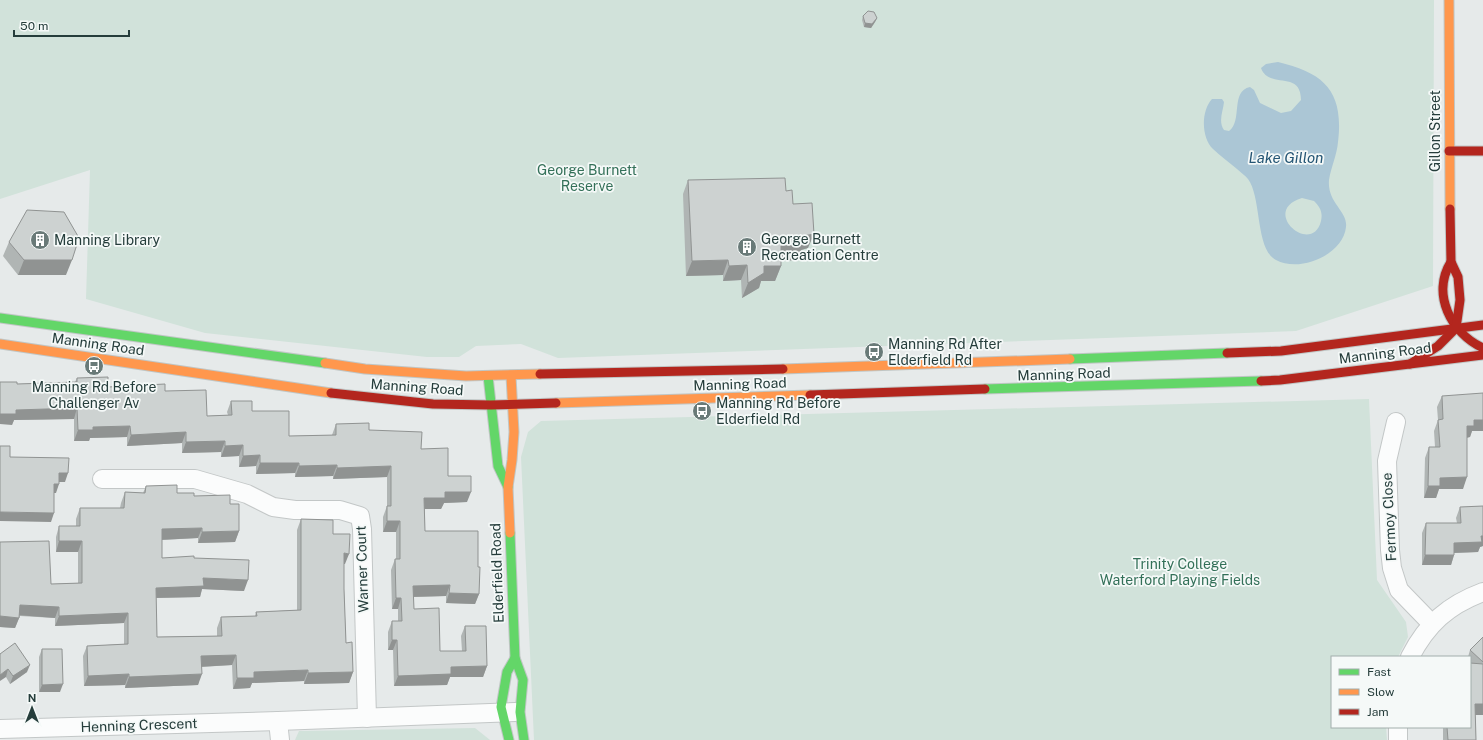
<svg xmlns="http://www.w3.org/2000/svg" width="1483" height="740" viewBox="0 0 1483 740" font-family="'Public Sans',sans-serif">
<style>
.green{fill:#d1e2da}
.water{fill:#abc6d5;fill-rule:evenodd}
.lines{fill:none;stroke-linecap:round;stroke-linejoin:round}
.street-casing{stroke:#c3c7c7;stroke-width:20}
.fast-casing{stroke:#c0c6c5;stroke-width:11}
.slow-casing{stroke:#c0c6c5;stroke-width:11}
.jam-casing{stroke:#c0c6c5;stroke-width:11}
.street{stroke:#fbfcfc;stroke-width:18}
.fast{stroke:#63d668;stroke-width:9}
.slow{stroke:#ff974d;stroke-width:9}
.jam{stroke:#b3261e;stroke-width:9}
.wall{fill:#b0b5b4}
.shaded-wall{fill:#909392}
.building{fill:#cdd2d1;stroke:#909392}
.labels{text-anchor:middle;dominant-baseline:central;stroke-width:3.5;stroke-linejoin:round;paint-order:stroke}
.street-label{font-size:14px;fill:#253d3b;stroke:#f5f9f8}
.park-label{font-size:14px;fill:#337058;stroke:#f5f9f8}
.poi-label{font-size:14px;fill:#253d3b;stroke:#f5f9f8;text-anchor:start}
.water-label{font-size:15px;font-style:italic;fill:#245574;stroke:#f5f9f8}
</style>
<rect width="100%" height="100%" fill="#e6eaea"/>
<g class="green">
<path d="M0,0H1434L1433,286L1296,331L558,358L521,344L476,346L459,357H427L205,333L86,299L90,170L0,199Z"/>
<path d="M1369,399L1377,580L1406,622L1408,637L1398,657H1332V727H1386L1387,740H534L521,457L528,432L541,421Z"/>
<path d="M475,728L490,740H295L299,731Z"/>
</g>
<path class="water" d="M1278,62C1325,73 1344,92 1338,142C1337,155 1331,167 1329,180C1327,203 1348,211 1346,227C1343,255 1300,273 1276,260C1255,249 1262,198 1248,179C1245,175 1240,172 1237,169C1229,162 1220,156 1213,149C1201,137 1201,111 1212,99H1222L1224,102C1223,112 1218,121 1224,130L1229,131C1243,121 1230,91 1250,87L1254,90L1260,103L1281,113L1291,111L1301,100C1301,69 1269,90 1261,68L1266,64ZM1302,198L1314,201C1320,207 1323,212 1321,221C1312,257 1259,211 1302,198Z"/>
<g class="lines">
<g class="street-casing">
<g id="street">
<path d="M1396,422L1387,461L1390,550L1392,568L1399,590L1431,623"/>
<path d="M102,479H195L247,494L273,507L295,510H340L360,516L362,529L367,718"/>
<path d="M1410,657C1427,624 1448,605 1483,592"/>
<path d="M278,721L280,740"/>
<path d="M1398,727V740"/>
<path d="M0,729L278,721L515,712"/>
</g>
</g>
<g class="fast-casing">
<g id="fast">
<path d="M0,318L325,363"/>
<path d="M1070,359L1227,353"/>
<path d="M488,376L498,466L508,487"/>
<path d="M985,389L1261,381"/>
<path d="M510,533L515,658L523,680L520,712L524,740"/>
<path d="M509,740L501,707L507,672L515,658"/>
</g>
</g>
<g class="slow-casing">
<g id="slow">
<path d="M1449,0L1450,209"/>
<path d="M0,344L331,393"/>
<path d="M325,363L365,369L466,376L540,374"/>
<path d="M783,369L1070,359"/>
<path d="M556,403L810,395"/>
<path d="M510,533L508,487L512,460L514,432L511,376"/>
</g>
</g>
<g class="jam-casing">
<g id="jam">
<path d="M1449,151H1483"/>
<path d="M1451,262C1431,294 1451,333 1483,348"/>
<path d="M1227,353L1281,351L1483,325"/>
<path d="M1410,364L1438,346L1456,328L1460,300L1458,277L1451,262L1450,209"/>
<path d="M540,374L783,369"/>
<path d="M1261,381L1280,380L1483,355"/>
<path d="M331,393L433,404L491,405L556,403"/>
<path d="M810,395L985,389"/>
</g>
</g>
<use href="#street" class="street"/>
<use href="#fast" class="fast"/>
<use href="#slow" class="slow"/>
<use href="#jam" class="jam"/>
</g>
<g class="wall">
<path d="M863,16L877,18L875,22L871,28L864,27L862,20Z"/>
<path d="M688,180L786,191L793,204L808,248L801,250L798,260L781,261V266L775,281H761L759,288L742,298L741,280L723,281V275L686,276L683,194Z"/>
<path d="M9,242L66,275H18L3,256Z"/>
<path d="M77,378L108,387L165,391L207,416L228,415L227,412L231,401L252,411L289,436L332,435L336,424L369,430L421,449L448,476L467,502L444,503L441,509H425V531L478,567L479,594L475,604L446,603V596L413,597L414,609L440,651H462L461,636L465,626L487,666L483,677H450L447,685L394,686L393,650H388V632L392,621H398V609H392L391,570L395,559H396V532H383V517L387,506V477L333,479V476L295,477V473L256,474V466L239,467V456L221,457V452L182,453V443L127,446V437L90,438L89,441H74V419L14,420L12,425L17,384L75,382Z"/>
<path d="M1442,396L1472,431L1470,437L1467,438L1463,489H1439L1436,498H1424L1425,458L1429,447H1435L1434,431L1438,420L1437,407Z"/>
<path d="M146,486L177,493L194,496L230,504L239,531L235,542L198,543V538L162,540V558H194L244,591L202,589L200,597L156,598L157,637L217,636V628L221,617L255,616L256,612L297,610V530L301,519L333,534L345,564H344V589L346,643L353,672L349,683L304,684V681L252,683L250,688L233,689L232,665L201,667L198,685L125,688V685L84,686L83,656L87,646L124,644V623L55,626V618L20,616L15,628L0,627V542L51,584L78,583V552H56V537L59,526H76V519L80,508H120L121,503L125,492L143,493Z"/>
<path d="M1483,506V546L1480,547L1478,552L1454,553V555L1451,565H1422V533L1426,523H1457L1456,518L1460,507Z"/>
<path d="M1483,637V715H1475L1476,740H1443V727H1470V657H1468L1470,650Z"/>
<path d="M42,649L60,692H39V657Z"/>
<path d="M0,654L27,672L10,684L6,677Z"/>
</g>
<g class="shaded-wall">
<path d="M877,18L875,22L871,28L864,27L865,23Z"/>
<path d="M814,234L808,248L801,250L798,260L775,261L781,246L803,236Z"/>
<path d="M24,260H72L66,275H18Z"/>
<path d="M728,260L723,275L686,276L692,261Z"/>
<path d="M747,265L741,280L723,281L729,266Z"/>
<path d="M764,266H781L775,281H761L759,288L742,298L748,283Z"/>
<path d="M77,408L74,419L14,420L12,425L0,424V414L16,410Z"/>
<path d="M1474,420H1483V431H1472L1470,437L1463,438L1467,426Z"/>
<path d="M130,426L127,437L90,438L89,441H74L78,430L93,427Z"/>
<path d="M186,432L182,443L127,446L131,435Z"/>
<path d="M225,441L221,452L182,453L186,442Z"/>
<path d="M243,445L239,456L221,457L225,446Z"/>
<path d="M260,455L256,466L239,467L243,456Z"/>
<path d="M260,463H299L295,473L256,474Z"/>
<path d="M337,465L333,476L295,477L299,466Z"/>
<path d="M391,466L387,477L333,479L337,468Z"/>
<path d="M59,473H68L65,482H56Z"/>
<path d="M1467,477L1463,489H1439L1436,498H1424L1428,486L1440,478Z"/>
<path d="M54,484H59L56,493H51Z"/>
<path d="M445,492H471L467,502L444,503L441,509H421L424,498Z"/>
<path d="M0,512L54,513L51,522L0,521Z"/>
<path d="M387,521H400L396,532H383Z"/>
<path d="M202,528L198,538L158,540L162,529Z"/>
<path d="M239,531L235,542L198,543L202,532Z"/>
<path d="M1481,536H1483V546L1480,547L1478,552L1451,553L1454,543Z"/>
<path d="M59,541H82L78,552H56Z"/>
<path d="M344,553L349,554L345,564H340Z"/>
<path d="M1425,555H1454L1451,565H1422Z"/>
<path d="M203,578L248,580L244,591L202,589L200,597L152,598L156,588Z"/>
<path d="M450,585L446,596L409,597L413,586Z"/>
<path d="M449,593L479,594L475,604L446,603Z"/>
<path d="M396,598H401L398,609H392Z"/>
<path d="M20,605L59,607L55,618L17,615Z"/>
<path d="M128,613L124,623L55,626L59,616Z"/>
<path d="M0,616L19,618L15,628L0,627Z"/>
<path d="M392,640H397L393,650H388Z"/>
<path d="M236,655L232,665L197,667L201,656Z"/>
<path d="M30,665L27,672L10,684L13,676Z"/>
<path d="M487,666L483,677H450L447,685L394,686L398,676L451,667Z"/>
<path d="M8,669L6,677L0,681V675Z"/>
<path d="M308,670L304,681L252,683L250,688L233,689L237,678L254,672Z"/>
<path d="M353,672L349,683L304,684L308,673Z"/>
<path d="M129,674L125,685L84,686L88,676Z"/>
<path d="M202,674L198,685L125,688L129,677Z"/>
<path d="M63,684L60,692H39L42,685Z"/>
<path d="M1475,704H1483V715H1471Z"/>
</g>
<g class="building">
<path d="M868,11L874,12L877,18L872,24L865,23L863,16Z"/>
<path d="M785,178L786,191L792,190L793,204L812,203L814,234L803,236V245L781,246V266H764V273L748,283L747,265L729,266L728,260L692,261L688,180Z"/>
<path d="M27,210L64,212L79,238L72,260H24L9,242Z"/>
<path d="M108,377V387L165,384V391L206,390L207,416L232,415L231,401H252V411H289V436L336,435V424L369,423V430L422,432L421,449L448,448V476H471V492H445V498H424L425,531H478V567H480L479,594L449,593L450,585L413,586L414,609L439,608L440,651H466L465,626H486L487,666L451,667V674L398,676L397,640H392V621H402L401,598H396L395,559H400V521H387V506H391V466L337,468V465L299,466V463H260V455L243,456V445L225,446V441L186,442V432L131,435L130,426L93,427V430H78L77,408L16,410V414H0V382H17V384L77,382V378Z"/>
<path d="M1483,393V420H1474V426H1467V477L1440,478V486H1428L1429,447H1440L1438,420L1443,419L1442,396Z"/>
<path d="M0,446H10V457L69,458L68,473H59V484H54V513L0,512Z"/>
<path d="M177,485V493H194V496L230,495V504H239V531L202,532V528L162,529V558L194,556V558L249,560L248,580L203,578L204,586L156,588L157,637L222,636L221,617L257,616L256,612L301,610V519L333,520V534H350L349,554L344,553V589L346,643L352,642L353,672L308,673V670L254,672V678H237L236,655L201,656L202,674L129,677V674L88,676L87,646L128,644V613L59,616V607L20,605L19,618L0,616V542L49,541L51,584L82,583V541H59V526H80V508H124L125,492L145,493L146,486Z"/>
<path d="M1483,506V536H1481L1482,542L1454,543V555H1425L1426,523H1461L1460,507Z"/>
<path d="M1483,637V662L1470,650Z"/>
<path d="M15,643L30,665L13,676L8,669L0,675V654Z"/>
<path d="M42,649H62L63,684L42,685Z"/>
<path d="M1470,663L1483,664V704H1475L1476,740H1448L1447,727H1470Z"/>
</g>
<defs>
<g id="building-disc" transform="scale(1)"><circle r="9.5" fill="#697a78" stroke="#f5f9f8"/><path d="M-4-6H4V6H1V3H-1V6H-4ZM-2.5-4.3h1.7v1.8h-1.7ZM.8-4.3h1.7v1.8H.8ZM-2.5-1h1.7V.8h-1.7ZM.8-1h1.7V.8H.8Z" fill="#fff"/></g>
<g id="bus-disc" transform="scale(1)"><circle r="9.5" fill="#697a78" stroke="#f5f9f8"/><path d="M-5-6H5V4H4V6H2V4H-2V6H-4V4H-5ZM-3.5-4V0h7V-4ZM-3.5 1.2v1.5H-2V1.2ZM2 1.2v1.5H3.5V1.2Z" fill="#fff"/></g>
</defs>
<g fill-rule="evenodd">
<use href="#building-disc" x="40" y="240"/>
<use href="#building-disc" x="747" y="247"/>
<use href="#bus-disc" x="874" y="352"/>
<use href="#bus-disc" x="94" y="366"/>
<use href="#bus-disc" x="702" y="411"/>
</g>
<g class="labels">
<g class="street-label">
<text transform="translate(1435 131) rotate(-90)">Gillon Street</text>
<text transform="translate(98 344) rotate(8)">Manning Road</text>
<text transform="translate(1385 353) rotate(-7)">Manning Road</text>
<text transform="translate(1064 374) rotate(-2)">Manning Road</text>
<text transform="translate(740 384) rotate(-2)">Manning Road</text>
<text transform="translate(417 387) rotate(4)">Manning Road</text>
<text transform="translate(1389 517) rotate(-93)">Fermoy Close</text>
<text transform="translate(362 569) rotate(-92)">Warner Court</text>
<text transform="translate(497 573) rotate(-92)">Elderfield Road</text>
<text transform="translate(139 725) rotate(-2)">Henning Crescent</text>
</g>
<g class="park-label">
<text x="587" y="170">George Burnett<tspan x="587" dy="16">Reserve</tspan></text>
<text x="1180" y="564">Trinity College<tspan x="1180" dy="16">Waterford Playing Fields</tspan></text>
</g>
<g class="poi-label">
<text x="761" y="239">George Burnett<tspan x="761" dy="16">Recreation Centre</tspan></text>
<text x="54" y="240">Manning Library</text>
<text x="888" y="344">Manning Rd After<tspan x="888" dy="16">Elderfield Rd</tspan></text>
<text x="94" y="387" text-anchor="middle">Manning Rd Before<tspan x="94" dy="16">Challenger Av</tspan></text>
<text x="716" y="403">Manning Rd Before<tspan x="716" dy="16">Elderfield Rd</tspan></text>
</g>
<g class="water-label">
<text x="1286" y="157">Lake Gillon</text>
</g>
</g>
<rect x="1331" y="656" width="140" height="72" fill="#f5f9f8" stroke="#a2aeac"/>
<rect x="1339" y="669" width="20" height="6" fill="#63d668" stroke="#a2aeac"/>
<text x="1367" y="676" font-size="12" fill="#253d3b">Fast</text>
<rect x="1339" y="689" width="20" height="6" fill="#ff974d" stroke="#a2aeac"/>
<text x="1367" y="696" font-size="12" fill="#253d3b">Slow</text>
<rect x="1339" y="709" width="20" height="6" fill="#b3261e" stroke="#a2aeac"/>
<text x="1367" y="716" font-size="12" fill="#253d3b">Jam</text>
<g transform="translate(32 708)" stroke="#f5f9f8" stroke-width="3" paint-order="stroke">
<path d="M0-3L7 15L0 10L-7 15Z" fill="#253d3b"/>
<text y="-6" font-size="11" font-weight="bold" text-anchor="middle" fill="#253d3b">N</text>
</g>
<path d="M14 30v6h115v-6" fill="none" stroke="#253d3b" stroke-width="2"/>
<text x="20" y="30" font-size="12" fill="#253d3b" stroke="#f5f9f8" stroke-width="3" paint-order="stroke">50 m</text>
</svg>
